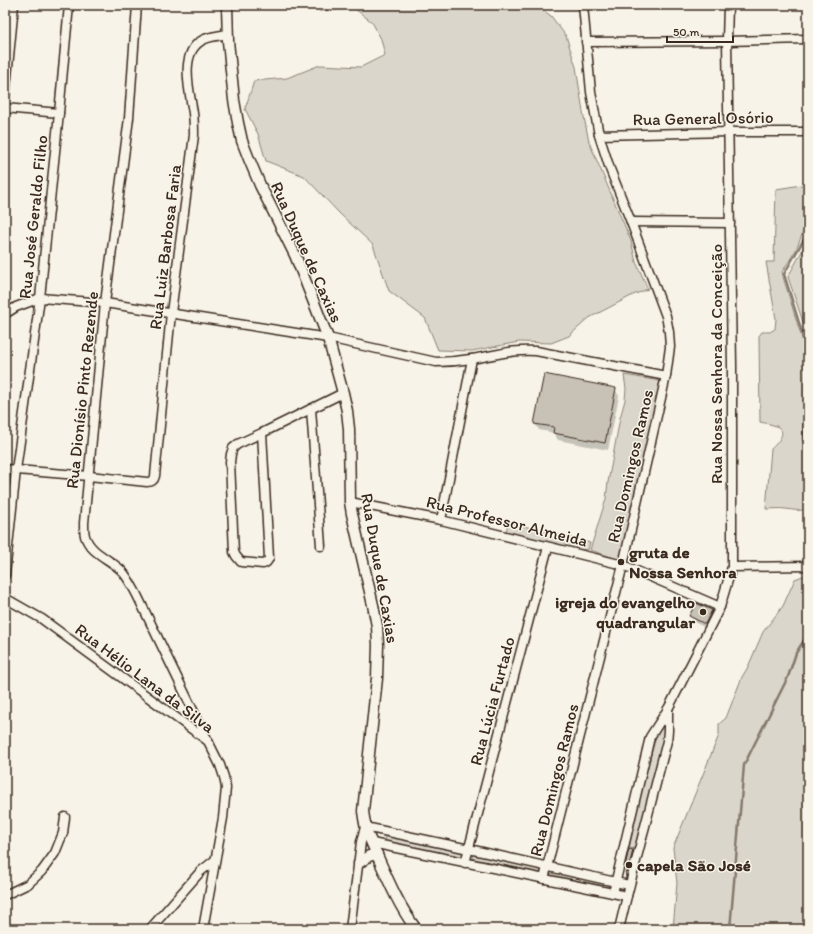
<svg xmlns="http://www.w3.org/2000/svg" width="813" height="934" viewBox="0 0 813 934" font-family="Itim,sans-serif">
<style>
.green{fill:#dbd6cb;stroke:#8b8074}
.shadow{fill:#0003}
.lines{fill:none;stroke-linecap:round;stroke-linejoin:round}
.stream{stroke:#84786c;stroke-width:2.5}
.building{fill:#c8c1b6;stroke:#3b2a1e}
.minor-casing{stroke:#3b2a1e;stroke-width:11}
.tertiary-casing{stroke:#3b2a1e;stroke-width:13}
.minor{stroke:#f7f3e8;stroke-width:8}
.tertiary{stroke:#f7f3e8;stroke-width:10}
.poi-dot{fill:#3b2a1e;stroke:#f7f3e8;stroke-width:1.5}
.labels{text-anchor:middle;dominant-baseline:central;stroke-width:3;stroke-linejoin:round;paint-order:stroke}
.street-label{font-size:17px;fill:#3b2a1e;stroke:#f7f3e8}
.poi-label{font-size:17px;font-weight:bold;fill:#3b2a1e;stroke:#f7f3e8;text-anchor:start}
</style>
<rect width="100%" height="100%" fill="#f7f3e8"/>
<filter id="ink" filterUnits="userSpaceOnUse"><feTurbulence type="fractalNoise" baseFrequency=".025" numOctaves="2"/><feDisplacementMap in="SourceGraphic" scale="8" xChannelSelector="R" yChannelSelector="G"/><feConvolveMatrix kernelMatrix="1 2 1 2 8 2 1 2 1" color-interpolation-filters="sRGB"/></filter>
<g filter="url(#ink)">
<g class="green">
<path d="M321,5H536L551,16L566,36L576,67L583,112L589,142L631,241L636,262L648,289L633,295L589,318L569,336L551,343L519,342L472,351L438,350L425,318L389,291L373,245L339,213L304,176L266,161L258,134L245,109L254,81L287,78L320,65L361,67L385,55L381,39L372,22L355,9L319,11Z"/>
<path d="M808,184V219L796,250L782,272L784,280L807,355L802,440L808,451V508C801,512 794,510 786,509C779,508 773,509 766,509L771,449C777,443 789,432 776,426C771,424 765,423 760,422L759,336L762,332H770L775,329L776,319L766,262H774L776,189Z"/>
<path d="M808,240V337L788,277Z"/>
<path d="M624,375L660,381L621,560L590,550L606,499L608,482L613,456L620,418L625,400L626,389Z"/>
<path d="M508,522L590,543L588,550L571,549L506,533Z"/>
<path d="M808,574V929H673L677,883L673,848L719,735V724L726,718L742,677L748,667L763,632L783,606L795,579Z"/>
<path d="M667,717L666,738L637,849L629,848L636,817L643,783L654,744L657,731Z"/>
<path d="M386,833L466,851L463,860L383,844Z"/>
<path d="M470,851L545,868L543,877L467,861Z"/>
<path d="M548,869L613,883L612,891L546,877Z"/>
</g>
<g class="shadow">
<path d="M615,389L619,396L608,450L558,440L554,433L539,430L535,424Z"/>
<path d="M712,611L715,616L708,629L694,622L691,616Z"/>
<path d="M633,850L635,854L628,880L627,878L626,866Z"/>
</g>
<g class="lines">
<g class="stream">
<path d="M808,232L784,274L808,352"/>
<path d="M808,373L804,439L808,447"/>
<path d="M730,929L744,765L788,677L796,653L808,634"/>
</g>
</g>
<g class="building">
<path d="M544,374L616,388L605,443L553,433L554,427L534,424Z"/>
<path d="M696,603L712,610L705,624L689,616Z"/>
<path d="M629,849L633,850L626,879L625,866Z"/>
</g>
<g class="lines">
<g class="minor-casing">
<g id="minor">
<path d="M137,5L129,118L105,303L84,523C84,528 84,532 85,536C90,553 110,559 121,570C128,577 132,586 137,595L208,741"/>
<path d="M586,42L727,41L808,39"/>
<path d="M5,98L14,5"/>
<path d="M5,108L59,113"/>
<path d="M599,135L729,132H808"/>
<path d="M631,222L730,223"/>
<path d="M5,314L16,307L40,298L105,303L328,338L436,362C448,362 459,361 471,359C494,356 512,349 536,351L666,376"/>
<path d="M311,409L321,546"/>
<path d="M262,433L269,558C268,561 267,563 263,564L241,562L236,556L234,552L230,462L231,454L233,448L238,444L262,433L343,393"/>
<path d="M5,469L89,476L147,482C152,482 154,481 155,476L171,313L194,135C194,128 194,121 193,113C190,93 179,54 201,41C208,36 219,36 227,34"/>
<path d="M350,502L441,520L623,565L720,607"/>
<path d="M441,520L472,359"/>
<path d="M732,567L808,566"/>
<path d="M5,575L16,470L40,298L59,113L69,5"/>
<path d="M5,598L42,619L208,741L220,765L224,777L226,788L223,818L203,929"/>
<path d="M372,843L627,896"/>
<path d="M465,863L548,547"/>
<path d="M544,879L623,565L666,376L670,347L669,332L666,316L631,222L610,169L599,135L591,92L583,5"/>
<path d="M613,893L650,737L668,709L720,607L732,567V365L727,41L728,5"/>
<path d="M5,895L28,884L42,871L55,853L63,833L65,817"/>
<path d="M150,929L201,871L215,860"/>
<path d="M350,929L361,842L365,827L469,849L629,885"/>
<path d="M619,929L627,896L667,741L668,731V709"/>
</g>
</g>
<g class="tertiary-casing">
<g id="tertiary">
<path d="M227,5L228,41L234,100L238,123L242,141L249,159L260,185L295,255L303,275L328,338L343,393L347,411L349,429L350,502L352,514L373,605L377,626L378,645L377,678L363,811C364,819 365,827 368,835C383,867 395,901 416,929"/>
<path d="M359,863L369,856L377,854"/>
</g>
</g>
<use href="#minor" class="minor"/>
<use href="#tertiary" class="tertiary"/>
</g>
</g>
<g class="poi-dot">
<circle cx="621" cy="562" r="4"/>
<circle cx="703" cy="612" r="4"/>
<circle cx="629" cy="865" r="4"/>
</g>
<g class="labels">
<g class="street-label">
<text transform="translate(703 118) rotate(-1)">Rua General Osório</text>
<text transform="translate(33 217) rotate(-84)">Rua José Geraldo Filho</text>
<text transform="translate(165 247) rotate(-83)">Rua Luiz Barbosa Faria</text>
<text transform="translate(307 252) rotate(66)">Rua Duque de Caxias</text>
<text transform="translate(716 364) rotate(-90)">Rua Nossa Senhora da Conceição</text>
<text transform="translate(82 390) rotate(-84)">Rua Dionísio Pinto Rezende</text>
<text transform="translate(630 466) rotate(-77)">Rua Domingos Ramos</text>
<text transform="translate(507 521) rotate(14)">Rua Professor Almeida</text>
<text transform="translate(380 568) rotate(80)">Rua Duque de Caxias</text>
<text transform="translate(145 678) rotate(37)">Rua Hélio Lana da Silva</text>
<text transform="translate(492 701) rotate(-75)">Rua Lúcia Furtado</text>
<text transform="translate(554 780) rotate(-76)">Rua Domingos Ramos</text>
</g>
<g class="poi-label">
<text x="629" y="552">gruta de<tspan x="629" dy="20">Nossa Senhora</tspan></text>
<text x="695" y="602" text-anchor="end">igreja do evangelho<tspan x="695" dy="20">quadrangular</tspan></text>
<text x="637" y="865">capela São José</text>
</g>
</g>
<rect width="813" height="934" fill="none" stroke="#f7f3e8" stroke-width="20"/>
<rect x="10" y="10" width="793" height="914" fill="none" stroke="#3b2a1e" stroke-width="1.5" filter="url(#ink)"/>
<path d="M667 36v6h66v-6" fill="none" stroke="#3b2a1e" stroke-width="2"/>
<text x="673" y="36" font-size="12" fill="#3b2a1e" stroke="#f7f3e8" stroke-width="3" paint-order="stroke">50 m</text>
</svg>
